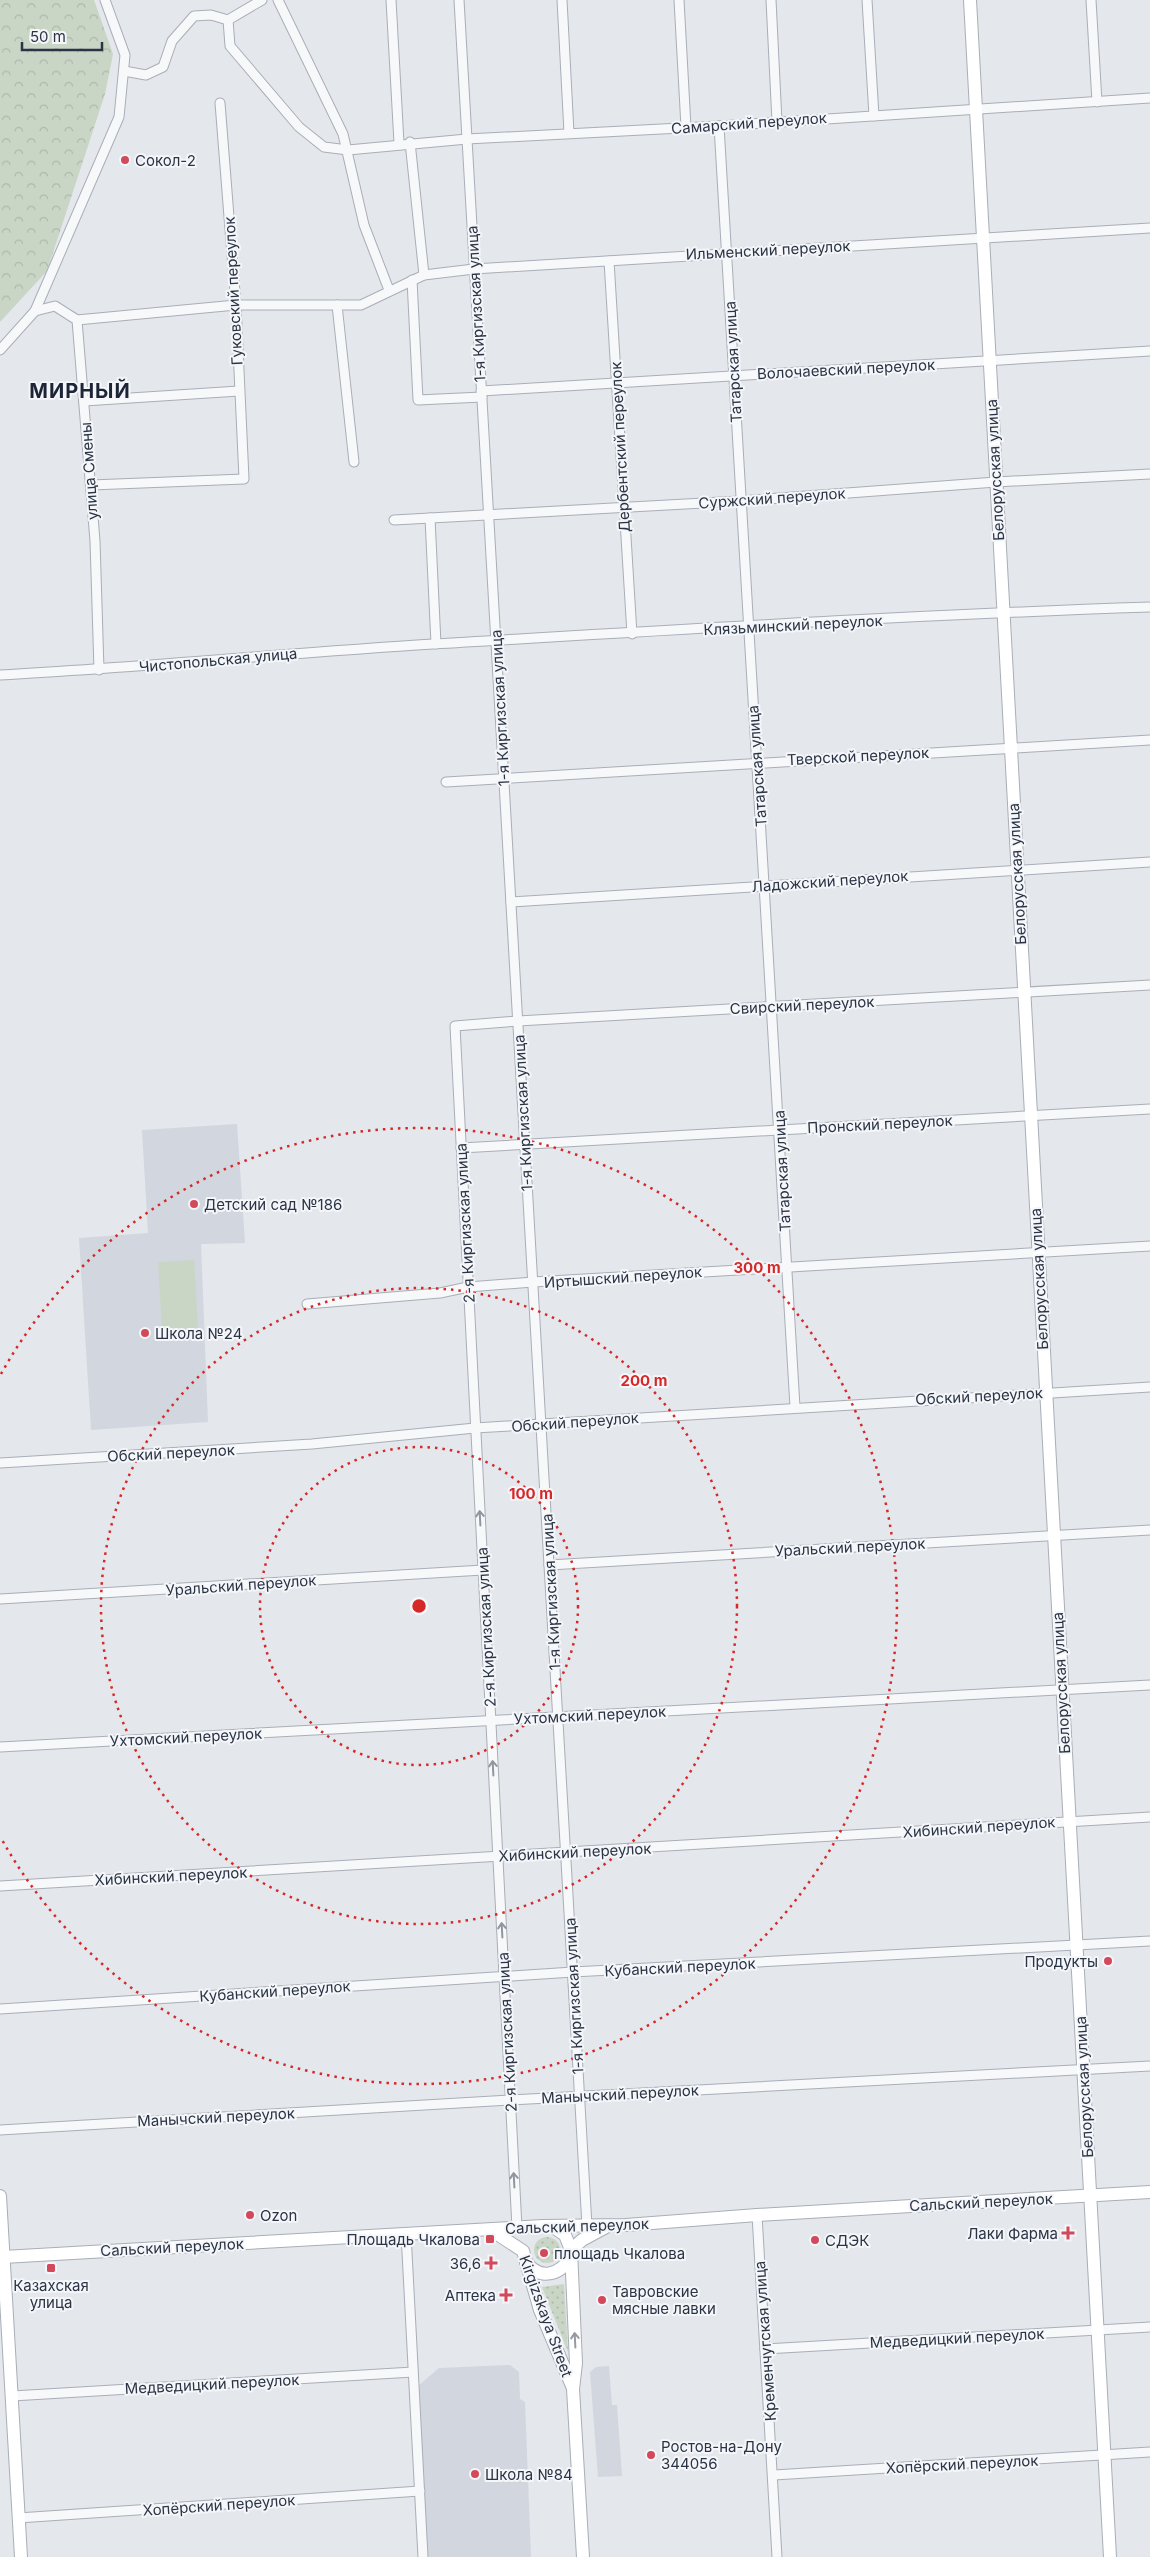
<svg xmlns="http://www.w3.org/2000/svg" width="1150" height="2557" viewBox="0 0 1150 2557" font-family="Inter,sans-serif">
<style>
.built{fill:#d2d6de}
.grass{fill:url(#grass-dots)}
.forest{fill:url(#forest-crowns)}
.garden{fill:#c9d6c5}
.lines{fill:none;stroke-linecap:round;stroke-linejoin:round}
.street-casing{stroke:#a9aeb7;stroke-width:11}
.secondary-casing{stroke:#a9aeb7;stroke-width:14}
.street{stroke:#f7f8fa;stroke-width:9}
.secondary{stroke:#fff;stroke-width:12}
.oneway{stroke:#9196a0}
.oneway2{stroke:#959aa2}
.ring{fill:none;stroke:#d62828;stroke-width:2.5;stroke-dasharray:2.5 5}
.poi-dot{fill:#d1495b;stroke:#f4f6f9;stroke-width:2}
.labels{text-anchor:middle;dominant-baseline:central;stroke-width:4;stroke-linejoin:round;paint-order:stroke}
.street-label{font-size:15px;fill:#2b3445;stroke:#f4f6f9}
.poi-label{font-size:15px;fill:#2b3445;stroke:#f4f6f9;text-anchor:start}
.district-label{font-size:20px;font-weight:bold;letter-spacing:1px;fill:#1d2536;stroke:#f4f6f9}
.centre{fill:#d62828;stroke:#f4f6f9;stroke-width:2.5}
.ring-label{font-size:15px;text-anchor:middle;font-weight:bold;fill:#d62828;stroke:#f4f6f9;stroke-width:4;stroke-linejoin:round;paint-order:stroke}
</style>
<defs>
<pattern id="grass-dots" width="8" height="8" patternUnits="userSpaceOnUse" patternTransform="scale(1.25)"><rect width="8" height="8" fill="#c9d6c5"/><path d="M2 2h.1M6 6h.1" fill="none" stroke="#adb8ab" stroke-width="1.8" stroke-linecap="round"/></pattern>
<pattern id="forest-crowns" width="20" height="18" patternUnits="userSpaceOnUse" patternTransform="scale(1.25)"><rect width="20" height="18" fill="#c9d6c5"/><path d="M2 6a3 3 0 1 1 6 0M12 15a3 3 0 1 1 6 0" fill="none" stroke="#adb8ab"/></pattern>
</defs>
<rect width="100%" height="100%" fill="#e4e7ec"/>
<g class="built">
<path d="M237,1124L245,1243L201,1244L208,1422L91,1430L79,1238L148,1233L142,1130Z"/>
<path d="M510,2365L519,2372L520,2399L525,2402L531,2557H428L418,2386L439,2368Z"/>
<path d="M609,2366L612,2405H617L622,2476L598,2477L590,2372L596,2367Z"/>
</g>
<g class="grass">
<circle cx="547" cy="2250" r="13"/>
<path d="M564,2284L568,2352L542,2287Z"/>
</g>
<path class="forest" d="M0,0H94L113,54L105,94L47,271L0,322Z"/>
<path class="garden" d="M194,1260L198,1328L162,1330L158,1262Z"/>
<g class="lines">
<g class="street-casing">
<g id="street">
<path d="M262,0L228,20L230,46L299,127L324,147L348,150L467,139L719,126L1150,98"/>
<path d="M278,0L343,134L364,225L389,290"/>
<path d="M391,0L399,143"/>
<path d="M459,0L587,2226"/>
<path d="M562,0L569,133"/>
<path d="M679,0L686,127"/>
<path d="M771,0L777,122"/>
<path d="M867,0L874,116"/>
<path d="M1091,0L1097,102"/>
<path d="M124,71L146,75L163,67L172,41L194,16L211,15L228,20"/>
<path d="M719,126L795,1407"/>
<path d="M410,142L424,275"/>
<path d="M609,261L632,634"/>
<path d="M412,280L418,400L482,397"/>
<path d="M337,305L354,462"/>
<path d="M35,311L55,306L77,320L95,541L99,670"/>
<path d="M77,320L236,305H361L424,275L474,269L1150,228"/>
<path d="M0,350L35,311L119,117L125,55L105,0"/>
<path d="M481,391L1150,351"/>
<path d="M84,401L239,391"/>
<path d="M91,485L244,479L236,305L220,103"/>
<path d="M430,518L436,644"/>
<path d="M394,520L740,501L996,482L1150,474"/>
<path d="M0,675C145,667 289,653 433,644C672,630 911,615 1150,607"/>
<path d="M446,782L1150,740"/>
<path d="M511,902L1150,862"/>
<path d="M461,1148L1150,1109"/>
<path d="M307,1304L440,1293L468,1287L533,1282L1150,1246"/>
<path d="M0,1463L312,1444L475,1428L1150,1387"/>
<path d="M549,1565L1150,1530"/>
<path d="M0,1599L483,1570"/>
<path d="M0,1747L1150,1685"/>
<path d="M0,1886L1150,1817"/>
<path d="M0,2009L573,1972L1150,1941"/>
<path d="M0,2130L510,2100L1150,2066"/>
<path d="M757,2215L777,2557"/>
<path d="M517,2228L455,1026L518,1021L1150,985"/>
<path d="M406,2233L423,2557"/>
<path d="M765,2349L1150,2327"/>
<path d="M12,2396L413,2372"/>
<path d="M774,2475L1150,2452"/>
<path d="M18,2518L420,2491"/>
</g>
</g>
<g class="secondary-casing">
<g id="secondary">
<path d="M970,0L1110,2557"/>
<path d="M0,2196L21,2557"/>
<path d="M552,2226L565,2235L571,2250L576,2363L573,2389L583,2557"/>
<path d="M491,2230L523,2251L540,2310L572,2386"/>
<path d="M571,2250L582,2240L606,2227"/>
<path d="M3,2257L543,2226L626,2225L757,2215L1150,2192"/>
<path d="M526,2262C540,2281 560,2275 571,2257"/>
</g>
</g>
<use href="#street" class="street"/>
<use href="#secondary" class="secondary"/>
</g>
<defs><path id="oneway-shaft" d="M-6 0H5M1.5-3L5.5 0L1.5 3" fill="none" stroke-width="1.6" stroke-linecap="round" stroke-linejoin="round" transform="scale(1.25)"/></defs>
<g class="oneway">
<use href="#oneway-shaft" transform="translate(480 1518) rotate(-93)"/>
<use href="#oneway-shaft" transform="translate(493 1768) rotate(-93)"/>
<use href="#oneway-shaft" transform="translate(502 1930) rotate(-93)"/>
<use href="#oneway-shaft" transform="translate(514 2180) rotate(-93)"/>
</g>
<use class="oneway2" href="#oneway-shaft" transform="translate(575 2340) rotate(-93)"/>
<g class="ring">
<circle cx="419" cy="1606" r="159"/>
<circle cx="419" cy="1606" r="318"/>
<path d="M1 1374A478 478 0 1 1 1 1838"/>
</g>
<g class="poi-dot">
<circle cx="125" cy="160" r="5"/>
<circle cx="194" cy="1204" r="5"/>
<circle cx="145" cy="1333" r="5"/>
<circle cx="1108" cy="1961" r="5"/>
<circle cx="250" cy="2215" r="5"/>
<path d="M1065.5 2225.5h5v5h5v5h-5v5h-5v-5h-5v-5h5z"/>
<rect x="485" y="2234" width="10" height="10" rx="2.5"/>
<circle cx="815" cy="2240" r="5"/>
<circle cx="544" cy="2253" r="5"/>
<path d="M488.5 2255.5h5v5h5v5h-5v5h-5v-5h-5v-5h5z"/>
<rect x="46" y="2263" width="10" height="10" rx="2.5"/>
<path d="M503.5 2287.5h5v5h5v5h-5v5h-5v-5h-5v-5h5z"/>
<circle cx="602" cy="2300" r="5"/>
<circle cx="651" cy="2455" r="5"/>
<circle cx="475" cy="2474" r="5"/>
</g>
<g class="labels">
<g class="street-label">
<text transform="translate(749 123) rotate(-4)">Самарский переулок</text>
<text transform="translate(768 250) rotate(-3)">Ильменский переулок</text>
<text transform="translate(233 291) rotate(-93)">Гуковский переулок</text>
<text transform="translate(476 304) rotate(-93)">1-я Киргизская улица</text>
<text transform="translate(733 362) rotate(-93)">Татарская улица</text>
<text transform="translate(846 369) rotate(-3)">Волочаевский переулок</text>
<text transform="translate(620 447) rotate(-93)">Дербентский переулок</text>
<text transform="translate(995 470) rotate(-93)">Белорусская улица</text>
<text transform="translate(89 471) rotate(-94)">улица Смены</text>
<text transform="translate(772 498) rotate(-4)">Суржский переулок</text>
<text transform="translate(793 625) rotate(-3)">Клязьминский переулок</text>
<text transform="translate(218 660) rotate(-5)">Чистопольская улица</text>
<text transform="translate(500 708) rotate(-93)">1-я Киргизская улица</text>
<text transform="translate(858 756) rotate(-3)">Тверской переулок</text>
<text transform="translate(757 766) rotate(-94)">Татарская улица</text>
<text transform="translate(1017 874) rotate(-93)">Белорусская улица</text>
<text transform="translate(830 881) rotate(-4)">Ладожский переулок</text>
<text transform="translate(802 1005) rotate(-3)">Свирский переулок</text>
<text transform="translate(523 1113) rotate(-93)">1-я Киргизская улица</text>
<text transform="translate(880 1124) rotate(-3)">Пронский переулок</text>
<text transform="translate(782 1171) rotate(-93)">Татарская улица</text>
<text transform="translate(465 1223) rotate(-93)">2-я Киргизская улица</text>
<text transform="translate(623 1277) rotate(-4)">Иртышский переулок</text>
<text transform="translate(1039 1279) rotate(-93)">Белорусская улица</text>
<text transform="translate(979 1396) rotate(-3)">Обский переулок</text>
<text transform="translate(575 1422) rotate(-4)">Обский переулок</text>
<text transform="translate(171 1453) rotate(-3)">Обский переулок</text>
<text transform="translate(850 1547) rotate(-3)">Уральский переулок</text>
<text transform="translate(241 1585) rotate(-4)">Уральский переулок</text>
<text transform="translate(551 1592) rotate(-93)">1-я Киргизская улица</text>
<text transform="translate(486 1627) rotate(-93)">2-я Киргизская улица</text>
<text transform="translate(1061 1683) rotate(-93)">Белорусская улица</text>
<text transform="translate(590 1715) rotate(-3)">Ухтомский переулок</text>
<text transform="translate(186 1737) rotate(-3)">Ухтомский переулок</text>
<text transform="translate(979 1827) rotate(-4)">Хибинский переулок</text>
<text transform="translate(575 1852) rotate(-3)">Хибинский переулок</text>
<text transform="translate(171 1876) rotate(-3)">Хибинский переулок</text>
<text transform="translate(680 1967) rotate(-3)">Кубанский переулок</text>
<text transform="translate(275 1991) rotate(-4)">Кубанский переулок</text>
<text transform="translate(574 1996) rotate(-93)">1-я Киргизская улица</text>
<text transform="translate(507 2032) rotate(-93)">2-я Киргизская улица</text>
<text transform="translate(1084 2087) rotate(-93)">Белорусская улица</text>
<text transform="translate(620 2094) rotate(-3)">Манычский переулок</text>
<text transform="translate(216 2117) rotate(-3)">Манычский переулок</text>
<text transform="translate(981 2202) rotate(-3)">Сальский переулок</text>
<text transform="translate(577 2226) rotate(-2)">Сальский переулок</text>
<text transform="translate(172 2247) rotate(-3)">Сальский переулок</text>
<text transform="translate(546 2316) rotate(70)">Kirgizskaya Street</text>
<text transform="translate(957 2338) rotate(-3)">Медведицкий переулок</text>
<text transform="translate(765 2341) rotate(-94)">Кременчугская улица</text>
<text transform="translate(212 2384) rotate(-3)">Медведицкий переулок</text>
<text transform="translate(962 2464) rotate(-3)">Хопёрский переулок</text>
<text transform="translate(219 2505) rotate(-4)">Хопёрский переулок</text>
</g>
<g class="poi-label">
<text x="135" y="160">Сокол-2</text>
<text x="204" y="1204">Детский сад №186</text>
<text x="155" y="1333">Школа №24</text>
<text x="1098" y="1961" text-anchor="end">Продукты</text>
<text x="260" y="2215">Ozon</text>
<text x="1058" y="2233" text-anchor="end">Лаки Фарма</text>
<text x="480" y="2239" text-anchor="end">Площадь Чкалова</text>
<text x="825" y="2240">СДЭК</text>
<text x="554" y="2253">площадь Чкалова</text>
<text x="481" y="2263" text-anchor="end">36,6</text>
<text x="51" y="2285" text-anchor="middle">Казахская<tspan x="51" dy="17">улица</tspan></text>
<text x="612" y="2291">Тавровские<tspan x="612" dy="17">мясные лавки</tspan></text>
<text x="496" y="2295" text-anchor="end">Аптека</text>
<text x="661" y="2446">Ростов-на-Дону<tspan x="661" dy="17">344056</tspan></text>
<text x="485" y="2474">Школа №84</text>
</g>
<g class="district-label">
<text x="80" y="391">МИРНЫЙ</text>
</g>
</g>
<circle cx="419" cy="1606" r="8" class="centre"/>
<g class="ring-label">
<text x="757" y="1273">300 m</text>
<text x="644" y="1386">200 m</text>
<text x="531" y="1499">100 m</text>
</g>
<path d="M22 42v8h80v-8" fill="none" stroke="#2b3445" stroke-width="2.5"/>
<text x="30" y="42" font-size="15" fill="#2b3445" stroke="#f4f6f9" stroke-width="4" paint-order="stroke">50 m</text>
</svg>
